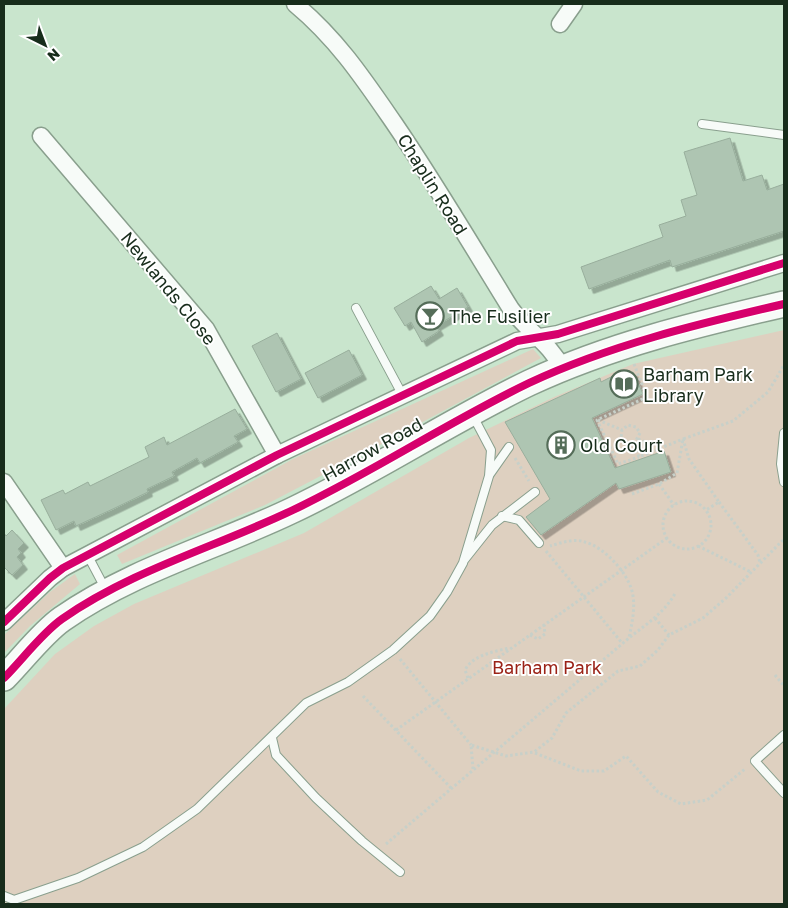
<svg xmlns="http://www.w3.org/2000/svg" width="788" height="908" viewBox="0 0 788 908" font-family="'Golos Text',sans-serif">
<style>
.green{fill:#ded0c0}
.building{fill:#aec5b2;stroke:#98ae9c;filter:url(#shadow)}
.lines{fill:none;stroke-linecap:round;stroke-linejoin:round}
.lane-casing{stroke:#899f8d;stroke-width:10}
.street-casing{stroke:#899f8d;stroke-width:19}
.primary-casing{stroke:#899f8d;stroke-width:28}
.path{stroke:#c7d0c9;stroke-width:3;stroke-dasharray:2.5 2.5;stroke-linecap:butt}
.lane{stroke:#f7fbf8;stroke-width:8}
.street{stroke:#f7fbf8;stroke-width:16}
.primary{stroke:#f7fbf8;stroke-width:25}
.cycleway-casing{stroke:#fff;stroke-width:11}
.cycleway{stroke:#d6006c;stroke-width:8}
.labels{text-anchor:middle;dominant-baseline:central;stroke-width:4;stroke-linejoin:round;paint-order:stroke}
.street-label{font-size:18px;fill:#172c1b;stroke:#fff}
.poi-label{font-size:18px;fill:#172c1b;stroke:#fff;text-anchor:start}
.park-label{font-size:18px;fill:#9a2217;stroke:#fff}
</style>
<defs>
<filter id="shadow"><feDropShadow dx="4.5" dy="4.5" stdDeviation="0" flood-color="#0004"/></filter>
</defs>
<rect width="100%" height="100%" fill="#c9e5cd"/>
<g class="green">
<path d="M784,330V904H4V709L55,654L94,626L134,604L304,533L469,438L554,397L633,364Z"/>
<path d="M533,349L541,358L382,444L265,505L122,564L117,555L293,459Z"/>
<path d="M75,574L80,584L30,626L4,653V635L50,592Z"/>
</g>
<g class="building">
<path d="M730,138L743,181L762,175L767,190L784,184V231L672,267L670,260L589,289L581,267L663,237L659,225L686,216L681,200L697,195L684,152Z"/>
<path d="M431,286L439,299L457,288L468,307L436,326L439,331L422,342L411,322L405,326L394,308Z"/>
<path d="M277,333L301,379L276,392L252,346Z"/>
<path d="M349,350L362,375L318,398L305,373Z"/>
<path d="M633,372L643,394L592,418L615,468L664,451L671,472L619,489L616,483L541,535L526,517L550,499L505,422L600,378L601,382L617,374L619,378Z"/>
<path d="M235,409L247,429L234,436L238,442L200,463L197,458L172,472L174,476L147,489L148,492L115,508L76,526L74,521L56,530L41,500L63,490L65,494L88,482L90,486L149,457L145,447L164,437L167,445Z"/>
<path d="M12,530L24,543L18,549L21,553L17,557L23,565L12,575L5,568L4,569V533L6,536Z"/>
</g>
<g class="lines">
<g class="lane-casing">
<g id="lane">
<path d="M702,124L784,135"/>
<path d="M356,308L402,394"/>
<path d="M784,433L781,464L784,482"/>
<path d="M490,474L509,447"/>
<path d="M502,516L519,520L539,543"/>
<path d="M88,556L106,590"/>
<path d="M465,559L492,525L535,492"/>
<path d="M784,735L755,761L784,793"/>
<path d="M272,738L276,755L316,798L362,841L400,872"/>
<path d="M4,896L14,900L78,878L143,847L197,809L306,703L348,682L393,650L430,616L447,592L463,563L489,476L491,450L473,416"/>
</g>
</g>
<g class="street-casing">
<g id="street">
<path d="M295,4C337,39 363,78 394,123C435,183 472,246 511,309C528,332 549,342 563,369"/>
<path d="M560,24L574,4"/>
<path d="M41,136L206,329L277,455"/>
<path d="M4,482L63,568"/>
<path d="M4,622L50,578L63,568L277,455L517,341L558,334L784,263"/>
</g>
</g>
<g class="primary-casing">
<path id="primary" d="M4,678C22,660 42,633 62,619C132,570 216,547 293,510C373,472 448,422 529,383C610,345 698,324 784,304"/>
</g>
<g class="path">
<path d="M634,364L647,397L597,420L618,464L639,457"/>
<path d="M598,420L622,430"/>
<path d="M638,439L659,448"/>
<path d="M634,444L640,433L636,427L628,425L622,430L621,438L627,443L634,444L639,457L683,439L689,459L719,502L706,510"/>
<path d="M515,458L529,481"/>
<path d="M659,484L674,505"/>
<path d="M632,494L659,484L677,473L683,439L733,421L768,392L784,365"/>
<circle cx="687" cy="525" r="24"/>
<path d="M719,502L758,555L760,563"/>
<path d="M698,546L751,572"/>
<path d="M546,551L622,643"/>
<path d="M655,618L669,635"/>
<path d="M530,635L538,639L545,634L544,625"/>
<path d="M630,637C647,624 665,612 676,592"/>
<path d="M400,659L471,745"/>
<path d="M775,675L784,686"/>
<path d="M468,678L465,670C473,655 493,652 509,648"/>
<path d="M363,696L451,788"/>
<path d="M396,730L667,538"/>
<path d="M535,753L581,771H604L626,756L658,792L681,804L707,800L745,769"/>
<path d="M473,769L471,745L506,756L534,752L552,738L566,713L618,671L640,666L658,650L669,635L703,618L726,598L784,539"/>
<path d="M386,844L629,638C632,622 636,607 632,591C627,572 604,547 585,542C575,538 560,543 550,546"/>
</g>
<use href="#lane" class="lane"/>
<use href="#street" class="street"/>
<use href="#primary" class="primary"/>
<g class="cycleway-casing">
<g id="cycleway">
<path d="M4,622L50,578L63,568L277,455L517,341L558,334L784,263"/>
<path d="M4,678C22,660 42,633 62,619C132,570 216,547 293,510C373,472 448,422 529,383C610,345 698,324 784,304"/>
</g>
</g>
<use href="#cycleway" class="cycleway"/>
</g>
<defs>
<g id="bar-ring" transform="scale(1.4375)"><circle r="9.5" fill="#fff" stroke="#556d59" stroke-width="1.5"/><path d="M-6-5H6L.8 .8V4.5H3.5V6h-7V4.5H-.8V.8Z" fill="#556d59"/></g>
<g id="library-ring" transform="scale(1.4375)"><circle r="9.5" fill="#fff" stroke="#556d59" stroke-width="1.5"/><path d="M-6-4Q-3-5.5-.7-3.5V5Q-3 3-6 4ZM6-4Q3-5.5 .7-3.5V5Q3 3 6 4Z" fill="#556d59"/></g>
<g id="building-ring" transform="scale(1.4375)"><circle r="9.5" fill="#fff" stroke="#556d59" stroke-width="1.5"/><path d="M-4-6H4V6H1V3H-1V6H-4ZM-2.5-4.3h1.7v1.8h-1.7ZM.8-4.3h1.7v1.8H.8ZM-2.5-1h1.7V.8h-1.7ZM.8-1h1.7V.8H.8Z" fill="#556d59"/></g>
</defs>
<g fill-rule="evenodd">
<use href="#bar-ring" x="430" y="316"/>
<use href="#library-ring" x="624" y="384"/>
<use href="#building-ring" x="561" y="445"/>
</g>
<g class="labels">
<g class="street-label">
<text transform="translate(433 184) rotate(58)">Chaplin Road</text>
<text transform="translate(169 288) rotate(51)">Newlands Close</text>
<text transform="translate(372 449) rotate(-29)">Harrow Road</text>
</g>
<g class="poi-label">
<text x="449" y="316">The Fusilier</text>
<text x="643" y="374">Barham Park<tspan x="643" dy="21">Library</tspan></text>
<text x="580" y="445">Old Court</text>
</g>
<g class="park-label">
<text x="547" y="667">Barham Park</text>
</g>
</g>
<rect width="788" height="908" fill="none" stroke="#172c1b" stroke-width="10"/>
<g transform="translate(45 45) rotate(138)" stroke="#ffffff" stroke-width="4" paint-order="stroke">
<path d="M0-4L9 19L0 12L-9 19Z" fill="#172c1b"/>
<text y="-8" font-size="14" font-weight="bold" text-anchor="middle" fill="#172c1b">N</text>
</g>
</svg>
